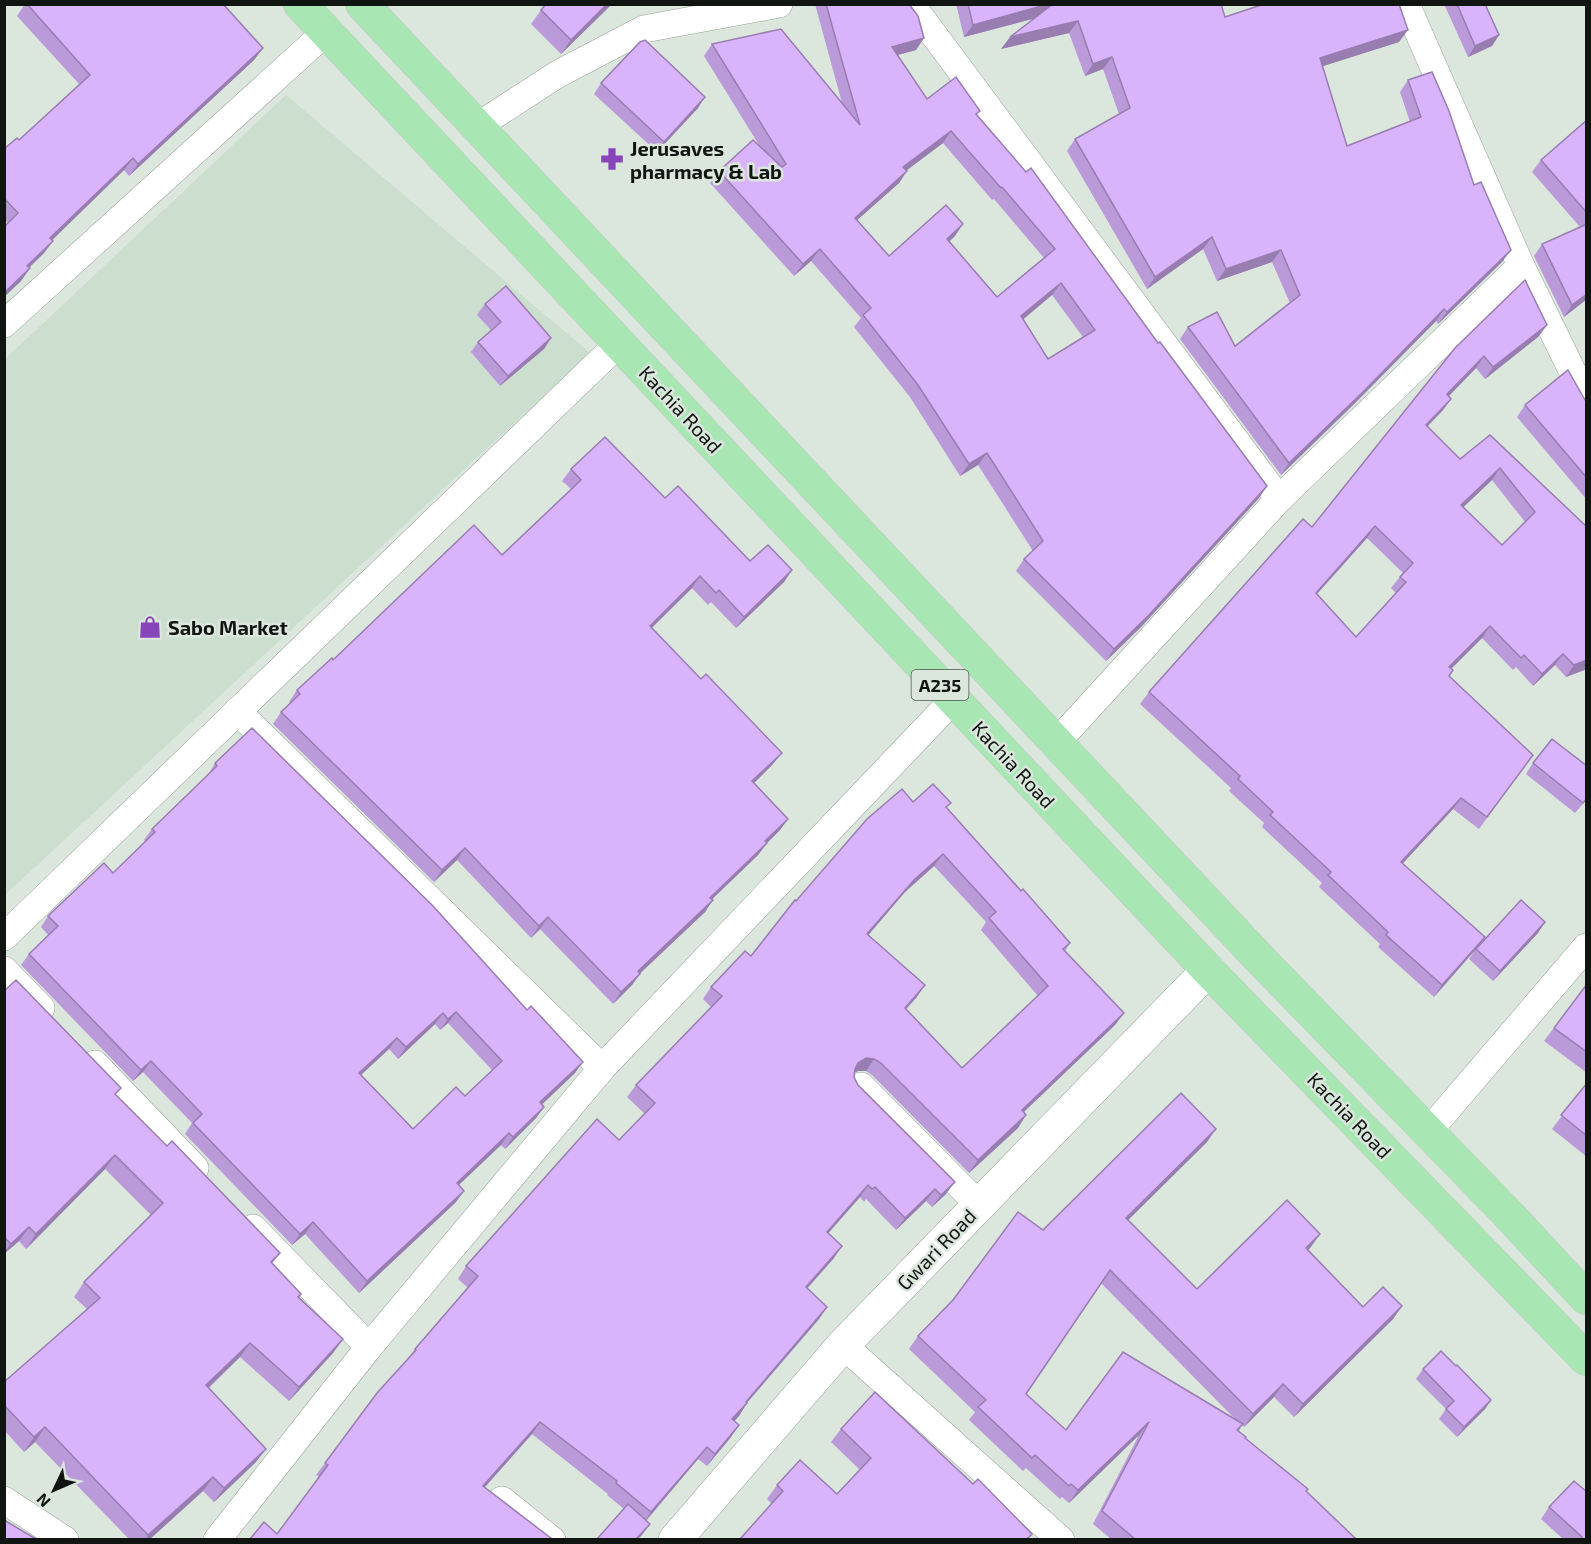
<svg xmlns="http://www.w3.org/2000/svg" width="1591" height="1544" viewBox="0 0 1591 1544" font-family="'Exo 2',sans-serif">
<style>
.built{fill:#ccdece}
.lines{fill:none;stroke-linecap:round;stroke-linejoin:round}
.minor-casing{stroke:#97a298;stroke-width:28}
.tertiary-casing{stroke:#97a298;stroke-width:34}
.trunk-casing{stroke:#c6c7c6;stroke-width:34}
.minor{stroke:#fff;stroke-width:27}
.tertiary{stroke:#fff;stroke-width:33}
.trunk{stroke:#a8e6b4;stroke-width:33}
.wall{fill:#bb9ad9;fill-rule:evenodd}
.shaded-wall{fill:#987db0}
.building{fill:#d9b3fc;stroke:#987db0;stroke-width:1.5;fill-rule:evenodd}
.labels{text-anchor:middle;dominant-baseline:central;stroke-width:5;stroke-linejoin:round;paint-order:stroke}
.shield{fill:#dbe7dd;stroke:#4e544f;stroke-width:1.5}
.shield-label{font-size:18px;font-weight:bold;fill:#111512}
.poi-label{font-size:20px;font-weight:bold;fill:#111512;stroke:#dbe7dd;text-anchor:start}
.street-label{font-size:20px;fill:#111512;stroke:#dbe7dd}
</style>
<rect width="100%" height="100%" fill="#dbe7dd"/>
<path class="built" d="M286,95L590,353L5,895V359Z"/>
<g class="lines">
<g class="minor-casing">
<g id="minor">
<path d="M911,4L1279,499"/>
<path d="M1406,4L1521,266L1586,399"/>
<path d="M476,127L558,74L644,29L779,4"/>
<path d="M4,324L326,32"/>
<path d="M237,711L602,1068"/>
<path d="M1056,743L1279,499L1521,266"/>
<path d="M4,937L619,343"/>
<path d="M4,970L41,1008"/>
<path d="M95,1064L195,1168"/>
<path d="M861,1086L979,1205"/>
<path d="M1428,1132L1586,947"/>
<path d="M253,1228L369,1347"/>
<path d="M843,1345L1061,1540"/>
<path d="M4,1500L65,1540"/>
<path d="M502,1500L552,1540"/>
<path d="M217,1540L369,1347L602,1068L954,699"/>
</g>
</g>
<g class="tertiary-casing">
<path id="tertiary" d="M675,1540L843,1345L1208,970"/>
</g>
<g class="trunk-casing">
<g id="trunk">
<path d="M300,4L1208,970L1586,1359"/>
<path d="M362,4L1257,956L1507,1213L1586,1298"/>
</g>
</g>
<use href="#minor" class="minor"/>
<use href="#tertiary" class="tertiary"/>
<use href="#trunk" class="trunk"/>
</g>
<g class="wall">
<path d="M25,4H223L263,48L254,60L129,176L124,170L52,240L53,241L44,253L29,268H30L21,281L4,297V227L8,223L4,220V149L19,140L79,84L17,16Z"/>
<path d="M612,4L561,54L531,24L541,10Z"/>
<path d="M815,4H909L924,38L916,50L897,55L927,99L977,115L1158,343L1267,486L1259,498L1141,627L1106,661L1016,571L1024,559L1033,551L978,465L960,476L910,397L854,327L861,318L811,261L794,276L710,183L719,171L759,145L704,56L712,44L842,103ZM943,143L992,200L994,199L1044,258L997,297L949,242L955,236L889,256L857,220L899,183L907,170ZM1052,295L1083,337L1048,359L1023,319Z"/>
<path d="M956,4H1221L1225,17L1399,42L1322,66L1347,146L1410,122L1400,92L1408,80L1474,185L1502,262L1438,324L1436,321L1354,404L1281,475L1180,339L1188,327L1235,346L1290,303L1272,262L1217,281L1203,249L1147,289L1067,151L1075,139L1119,114L1103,69L1085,76L1069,33L1001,49L1036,18L964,37Z"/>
<path d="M1444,4H1485L1499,35L1492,46L1468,57Z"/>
<path d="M601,83L698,108L657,152L594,94Z"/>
<path d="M1587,120V299L1564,317L1534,256L1542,244L1580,227L1532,172L1541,160Z"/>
<path d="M485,304L551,338L544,349L500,386L471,352L478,342L491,330L477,315Z"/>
<path d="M1547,325L1538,337L1485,379L1476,368L1449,396L1451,399L1443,410L1427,427L1460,459L1490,435L1587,527V669L1566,677L1555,665L1533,686L1516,667L1513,670L1482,638L1451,669L1449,676L1533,755L1479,829L1453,809L1402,864L1477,948L1545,922L1538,933L1493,981L1469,959L1475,950L1434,997L1378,947L1380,944L1319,887L1322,883L1262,827L1264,823L1229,791L1231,788L1140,704L1149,692L1312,527L1455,348ZM1492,480L1525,522L1502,545L1463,507ZM1367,538L1403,573L1391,588L1396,593L1356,637L1317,594Z"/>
<path d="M1585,400H1587V500L1517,417L1525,405Z"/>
<path d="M571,469L665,498L750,561L792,570L784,582L736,628L711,602L708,605L692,588L652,628L773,764L754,783L788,819L780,830L767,843L758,855L712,899L705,912L640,973L632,985L613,1004L540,929L531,938L457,860L434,882L273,724L281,712L290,703L289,702L297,690L333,660L502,555L571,489L562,481Z"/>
<path d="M215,763L575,1073L542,1104L544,1107L536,1118L505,1149L501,1145L459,1185L456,1202L359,1293L305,1234L292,1245L185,1134L192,1123L143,1072L133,1081L21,965L29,954L48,935L41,927L48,916L113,873L146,842L144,840L152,829L208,775ZM448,1023L492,1070L465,1096L413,1129L361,1075L389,1049L398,1059L435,1024L440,1030Z"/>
<path d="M1533,763L1587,766V799L1575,813L1526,774Z"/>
<path d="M913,802L947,809L1070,943L1065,951L1124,1013L1115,1025L1024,1112L1018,1128L969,1173L872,1075L866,1071H858L855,1072L854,1077L858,1085L946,1194L932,1207L926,1201L896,1230L866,1199L864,1202L860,1197L828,1233L834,1258L807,1288L827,1307L819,1319L747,1403L739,1416L734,1421L731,1437L707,1466L698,1459L646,1521L650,1524L641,1536L624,1509L607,1495L608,1494L532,1434L485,1487L277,1534L319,1477L316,1475L325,1463L407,1360L415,1349L468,1288L458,1279L466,1266L619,1140L645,1114L627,1097L636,1085L711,1007L703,999L711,987L751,956L796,901ZM934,866L986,922L981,930L1038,996L962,1068L906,1009L916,998L925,985L868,935L905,892Z"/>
<path d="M1587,984V1073L1544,1041Z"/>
<path d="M4,991L116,1095L167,1146L280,1253L272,1264L301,1294L299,1297L343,1339L333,1353L289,1401L240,1357L209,1388L266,1449L255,1463L214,1502L203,1491L150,1539H129L35,1442L24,1452L4,1430V1382L87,1309L74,1297L84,1282L151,1215L105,1169L26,1249L19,1241L4,1254Z"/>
<path d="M1587,1083V1157L1552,1129Z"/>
<path d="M1207,1142L1128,1220L1197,1289L1311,1247L1308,1250L1363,1307L1402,1306L1393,1319L1294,1417L1274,1397L1244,1427L1242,1425L1239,1431L1245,1438L1306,1491L1356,1539H1111L1093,1524L1139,1435L1069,1503L1062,1497L1060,1499L1026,1468L1023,1471L969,1420L975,1412L909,1349L918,1336L1043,1230ZM1101,1283L1237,1421L1123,1352L1066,1430L1026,1394Z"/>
<path d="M1456,1366L1491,1400L1485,1409L1457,1437L1439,1419L1446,1409L1416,1379L1423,1369Z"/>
<path d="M841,1429L973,1484L1032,1534L772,1504L767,1499L777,1485L837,1494L860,1470L831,1442Z"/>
<path d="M1549,1507L1587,1539H1563L1541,1519Z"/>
</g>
<g class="shaded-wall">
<path d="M607,4H612L561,54L571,40Z"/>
<path d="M1049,4H1055L1047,15L964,37L973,25Z"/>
<path d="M1078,21L1069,33L1001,49L1010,37Z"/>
<path d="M1408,30L1399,42L1311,70L1320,58Z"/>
<path d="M1499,35L1492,46L1468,57L1475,46Z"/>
<path d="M924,38L916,50L883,59L892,47Z"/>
<path d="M263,48L254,60L129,176L138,164Z"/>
<path d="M1112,57L1103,69L1085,76L1093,64Z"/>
<path d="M705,97L698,108L657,152L664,142Z"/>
<path d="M951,131L943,143L895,179L903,167Z"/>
<path d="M133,158L124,170L42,250L50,238Z"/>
<path d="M907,171L899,183L846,230L855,218Z"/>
<path d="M963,224L955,236L938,251L947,239Z"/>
<path d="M1212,237L1203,249L1147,289L1155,277Z"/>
<path d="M53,241L44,253L18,278L27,266Z"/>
<path d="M820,249L811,261L794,276L803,264Z"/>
<path d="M1281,250L1272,262L1217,281L1226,269Z"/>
<path d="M1511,250L1502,262L1438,324L1447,312Z"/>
<path d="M30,268L21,281L4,297V293Z"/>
<path d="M1061,283L1052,295L1013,328L1021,316Z"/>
<path d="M1587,294V299L1564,317L1572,305Z"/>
<path d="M1444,309L1436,321L1354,404L1281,475L1289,463Z"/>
<path d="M1547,325L1538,337L1485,379L1493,367Z"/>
<path d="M551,338L544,349L500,386L508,376Z"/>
<path d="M1484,356L1476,368L1439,406L1447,394Z"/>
<path d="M1451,399L1443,410L1417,437L1426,425Z"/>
<path d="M987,453L978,465L960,476L969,464Z"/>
<path d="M1500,468L1492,480L1453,517L1461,505Z"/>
<path d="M1267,486L1259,498L1141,627L1106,661L1114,649Z"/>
<path d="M1375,526L1367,538L1307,605L1316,593Z"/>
<path d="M792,570L784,582L736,628L744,617Z"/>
<path d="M700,576L692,588L642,637L650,626Z"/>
<path d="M1490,626L1482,638L1441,679L1449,667Z"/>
<path d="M1563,654L1555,665L1533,686L1542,674Z"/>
<path d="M1587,660V669L1566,677L1574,665Z"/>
<path d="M782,753L773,764L744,793L752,781Z"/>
<path d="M1461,798L1453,809L1393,874L1401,862Z"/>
<path d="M788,819L780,830L757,853L765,841Z"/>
<path d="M767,843L758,855L702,909L710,898Z"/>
<path d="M465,848L457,860L434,882L442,870Z"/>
<path d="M943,854L934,866L905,892L859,946L867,934L914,880Z"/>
<path d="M713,900L705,912L630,983L638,971Z"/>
<path d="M548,917L540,929L531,938L539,926Z"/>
<path d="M1545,922L1538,933L1493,981L1500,971Z"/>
<path d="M1485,937L1476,949L1434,997L1442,985Z"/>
<path d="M640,974L632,985L613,1004L621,992Z"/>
<path d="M925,985L916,998L896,1020L905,1008Z"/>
<path d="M456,1012L448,1023L440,1030L448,1019Z"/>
<path d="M443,1013L435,1024L398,1059L406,1047Z"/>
<path d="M1124,1013L1115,1025L1013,1122L1022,1110Z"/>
<path d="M397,1038L389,1049L351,1084L359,1073Z"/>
<path d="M866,1058L874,1059L866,1071H858L850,1075L858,1063Z"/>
<path d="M151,1061L143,1072L133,1081L141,1070Z"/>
<path d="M583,1062L575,1073L532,1114L540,1102Z"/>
<path d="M544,1107L536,1118L505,1149L513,1137Z"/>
<path d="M1026,1115L1018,1128L969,1173L978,1160Z"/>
<path d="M1216,1129L1207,1142L1117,1231L1126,1218Z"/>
<path d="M509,1133L501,1145L449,1194L457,1183Z"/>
<path d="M115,1155L105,1169L26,1249L36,1234Z"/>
<path d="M955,1182L946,1194L932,1207L941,1195Z"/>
<path d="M868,1185L860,1197L818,1245L827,1232Z"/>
<path d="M935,1189L926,1201L896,1230L905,1218Z"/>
<path d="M464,1191L456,1202L359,1293L367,1281Z"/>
<path d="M313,1222L305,1234L292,1245L300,1234Z"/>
<path d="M29,1227L19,1241L4,1254V1252L11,1244Z"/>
<path d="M1320,1234L1311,1247L1297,1261L1306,1248Z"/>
<path d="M842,1246L834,1258L797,1300L806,1287Z"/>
<path d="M1402,1306L1393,1319L1294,1417L1303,1404Z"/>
<path d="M827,1307L819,1319L737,1414L746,1402Z"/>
<path d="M343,1339L333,1353L289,1401L299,1387Z"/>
<path d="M250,1343L240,1357L196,1399L206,1385Z"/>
<path d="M1283,1384L1274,1397L1244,1427L1253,1414Z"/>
<path d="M1491,1400L1485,1409L1457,1437L1464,1427Z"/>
<path d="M747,1403L739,1416L724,1432L732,1419Z"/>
<path d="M540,1422L532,1434L475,1498L483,1486Z"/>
<path d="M1149,1422L1139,1435L1069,1503L1078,1490Z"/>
<path d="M739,1425L731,1437L707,1466L715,1454Z"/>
<path d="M45,1427L35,1442L24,1452L34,1437Z"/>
<path d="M707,1447L698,1459L642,1525L651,1512Z"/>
<path d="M266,1449L255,1463L214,1502L224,1488Z"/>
<path d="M213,1477L203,1491L150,1539H146L148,1535Z"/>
<path d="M650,1524L641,1536L638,1539H636Z"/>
</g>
<g class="building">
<path d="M27,4H223L263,48L138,164L133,158L50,238L53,241L27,266L30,268L4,293V227L18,213L4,198V149L17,138L19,140L90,75Z"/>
<path d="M546,4H607L571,40L541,10Z"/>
<path d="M826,4H909L918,16L924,38L892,47L927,99L956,77L980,111L976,114L1026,172L1031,168L1158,343L1160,342L1267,486L1149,615L1114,649L1024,559L1043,541L987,453L969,464L918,385L863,315L871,308L820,249L803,264L719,171L753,140L782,167L786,164L712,44L781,29L860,125ZM951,131L1001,188L1002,187L1055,249L997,297L947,239L963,224L946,205L889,256L855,218L907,171L903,167ZM1061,283L1095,330L1048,359L1021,316Z"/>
<path d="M968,4H1049L973,25Z"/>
<path d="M1053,4H1221L1225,17L1264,4H1399L1408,30L1320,58L1347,146L1421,117L1408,80L1432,72L1449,111L1474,185L1481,182L1511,250L1447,312L1444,309L1363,392L1289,463L1188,327L1217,312L1235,346L1300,295L1281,250L1226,269L1212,237L1155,277L1075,139L1130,108L1112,57L1093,64L1078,21L1010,37Z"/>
<path d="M1457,4H1485L1499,35L1475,46Z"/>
<path d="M645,40L705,97L664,142L601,83L640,42Z"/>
<path d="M1587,120V213L1541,160Z"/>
<path d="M1587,224V294L1572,305L1542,244Z"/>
<path d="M1525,280L1547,325L1493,367L1484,356L1447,394L1451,399L1426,425L1460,459L1490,435L1587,527V660L1574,665L1563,654L1542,674L1524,655L1521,658L1490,626L1449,667L1453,670L1449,676L1533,755L1487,817L1461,798L1401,862L1485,937L1442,985L1386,935L1388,932L1328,875L1331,872L1270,815L1273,812L1238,779L1240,776L1149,692L1303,519L1312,527L1455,348ZM1500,468L1535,512L1502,545L1461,505ZM1375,526L1413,563L1400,577L1406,582L1356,637L1316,593Z"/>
<path d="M506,286L551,338L508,376L478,342L501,322L485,304Z"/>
<path d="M1568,370L1585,400H1587V478L1525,405Z"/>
<path d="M605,437L665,498L678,486L750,561L768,545L792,570L744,617L719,590L716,593L700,576L650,626L701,679L706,674L782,753L752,781L788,819L765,841L767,843L710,898L713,900L638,971L640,974L621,992L548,917L539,926L465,848L442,870L281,712L300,694L297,690L332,658L333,660L474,525L502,555L581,480L571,469Z"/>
<path d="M252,728L433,906L527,1010L531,1006L583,1062L540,1102L544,1107L513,1137L509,1133L457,1183L464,1191L367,1281L313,1222L300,1234L193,1123L202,1114L151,1061L141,1070L29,954L58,926L48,916L104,863L113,873L155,832L152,829L217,766L215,763ZM456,1012L502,1061L465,1096L456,1087L413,1129L359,1073L397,1038L406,1047L443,1013L448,1019Z"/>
<path d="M1552,739L1587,766V798L1583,803L1533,763Z"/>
<path d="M933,784L951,803L946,807L1021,891L1023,889L1070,943L1063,949L1124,1013L1022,1110L1026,1115L978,1160L881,1063L874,1059L866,1058L858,1063L855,1069L854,1077L858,1085L955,1182L941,1195L935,1189L905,1218L875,1187L872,1189L868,1185L827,1232L842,1246L806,1287L827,1307L746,1402L747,1403L732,1419L739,1425L715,1454L707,1447L651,1512L616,1483L617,1481L540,1422L483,1486L552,1539H250L264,1522L277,1534L328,1465L325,1463L377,1393L416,1350L415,1349L478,1276L466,1266L597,1119L619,1140L655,1103L636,1085L722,996L711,987L745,951L751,956L795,900L796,901L867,819L902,789L913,802ZM943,854L996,912L989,918L1048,986L962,1068L905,1008L925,985L867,934L914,880Z"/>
<path d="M1521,900L1545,922L1500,971L1476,949Z"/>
<path d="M16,980L121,1088L115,1094L167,1146L172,1141L280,1253L271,1262L301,1294L298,1297L343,1339L299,1387L250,1343L206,1385L266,1449L224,1488L213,1477L148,1535L45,1427L34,1437L4,1405V1382L100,1298L84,1282L163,1203L115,1155L36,1234L29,1227L11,1244L4,1237V991Z"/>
<path d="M1587,984V1052L1554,1028Z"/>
<path d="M1587,1083V1136L1561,1115Z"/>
<path d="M1181,1093L1216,1129L1126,1218L1197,1289L1287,1200L1320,1234L1306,1248L1363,1307L1383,1287L1402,1306L1303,1404L1283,1384L1253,1414L1110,1270L1026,1394L1066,1430L1123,1352L1243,1424L1237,1430L1246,1437L1245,1438L1308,1489L1306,1491L1356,1539H1135L1102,1511L1149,1422L1078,1490L1071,1484L1069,1486L1035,1455L1032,1458L978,1407L986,1400L918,1336L953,1300L1018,1212L1043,1230Z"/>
<path d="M1441,1351L1456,1366L1457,1365L1491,1400L1464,1427L1446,1409L1454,1401L1423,1369Z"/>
<path d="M875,1392L973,1484L978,1479L1032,1534L1027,1539H740L783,1491L777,1485L800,1460L837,1494L871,1458L841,1429Z"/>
<path d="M1574,1481L1587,1492V1539H1581L1582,1537L1549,1507Z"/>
<path d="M628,1504L650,1524L636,1539H597Z"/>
<path d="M4,1520L36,1539H4Z"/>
</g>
<defs>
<g id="pharmacy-bare" transform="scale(1.8)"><path d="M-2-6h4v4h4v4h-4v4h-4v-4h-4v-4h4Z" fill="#8745b9" stroke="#dbe7dd" stroke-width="2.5" paint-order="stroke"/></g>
<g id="shop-bare" transform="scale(1.8)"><path d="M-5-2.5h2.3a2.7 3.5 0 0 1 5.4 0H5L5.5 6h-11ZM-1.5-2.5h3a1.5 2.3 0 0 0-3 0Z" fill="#8745b9" stroke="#dbe7dd" stroke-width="2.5" paint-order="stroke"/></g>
</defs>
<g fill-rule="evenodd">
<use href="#pharmacy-bare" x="612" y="159"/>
<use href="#shop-bare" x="150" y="627"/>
</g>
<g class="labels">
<rect class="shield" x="911.5" y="670" width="57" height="30" rx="4.5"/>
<g class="shield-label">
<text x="940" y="685">A235</text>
</g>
<g class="poi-label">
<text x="630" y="148">Jerusaves<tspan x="630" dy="23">pharmacy &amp; Lab</tspan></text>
<text x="168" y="627">Sabo Market</text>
</g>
<g class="street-label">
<text transform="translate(681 409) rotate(47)">Kachia Road</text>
<text transform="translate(1014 764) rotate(47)">Kachia Road</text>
<text transform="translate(1350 1115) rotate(46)">Kachia Road</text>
<text transform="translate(936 1249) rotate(-46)">Gwari Road</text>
</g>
</g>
<rect width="1591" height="1544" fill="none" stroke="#111512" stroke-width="12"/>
<g transform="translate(54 1490) rotate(226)" stroke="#dbe7dd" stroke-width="4.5" paint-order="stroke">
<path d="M0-4.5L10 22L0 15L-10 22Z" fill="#111512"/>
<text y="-9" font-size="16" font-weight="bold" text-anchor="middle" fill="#111512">N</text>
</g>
</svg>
